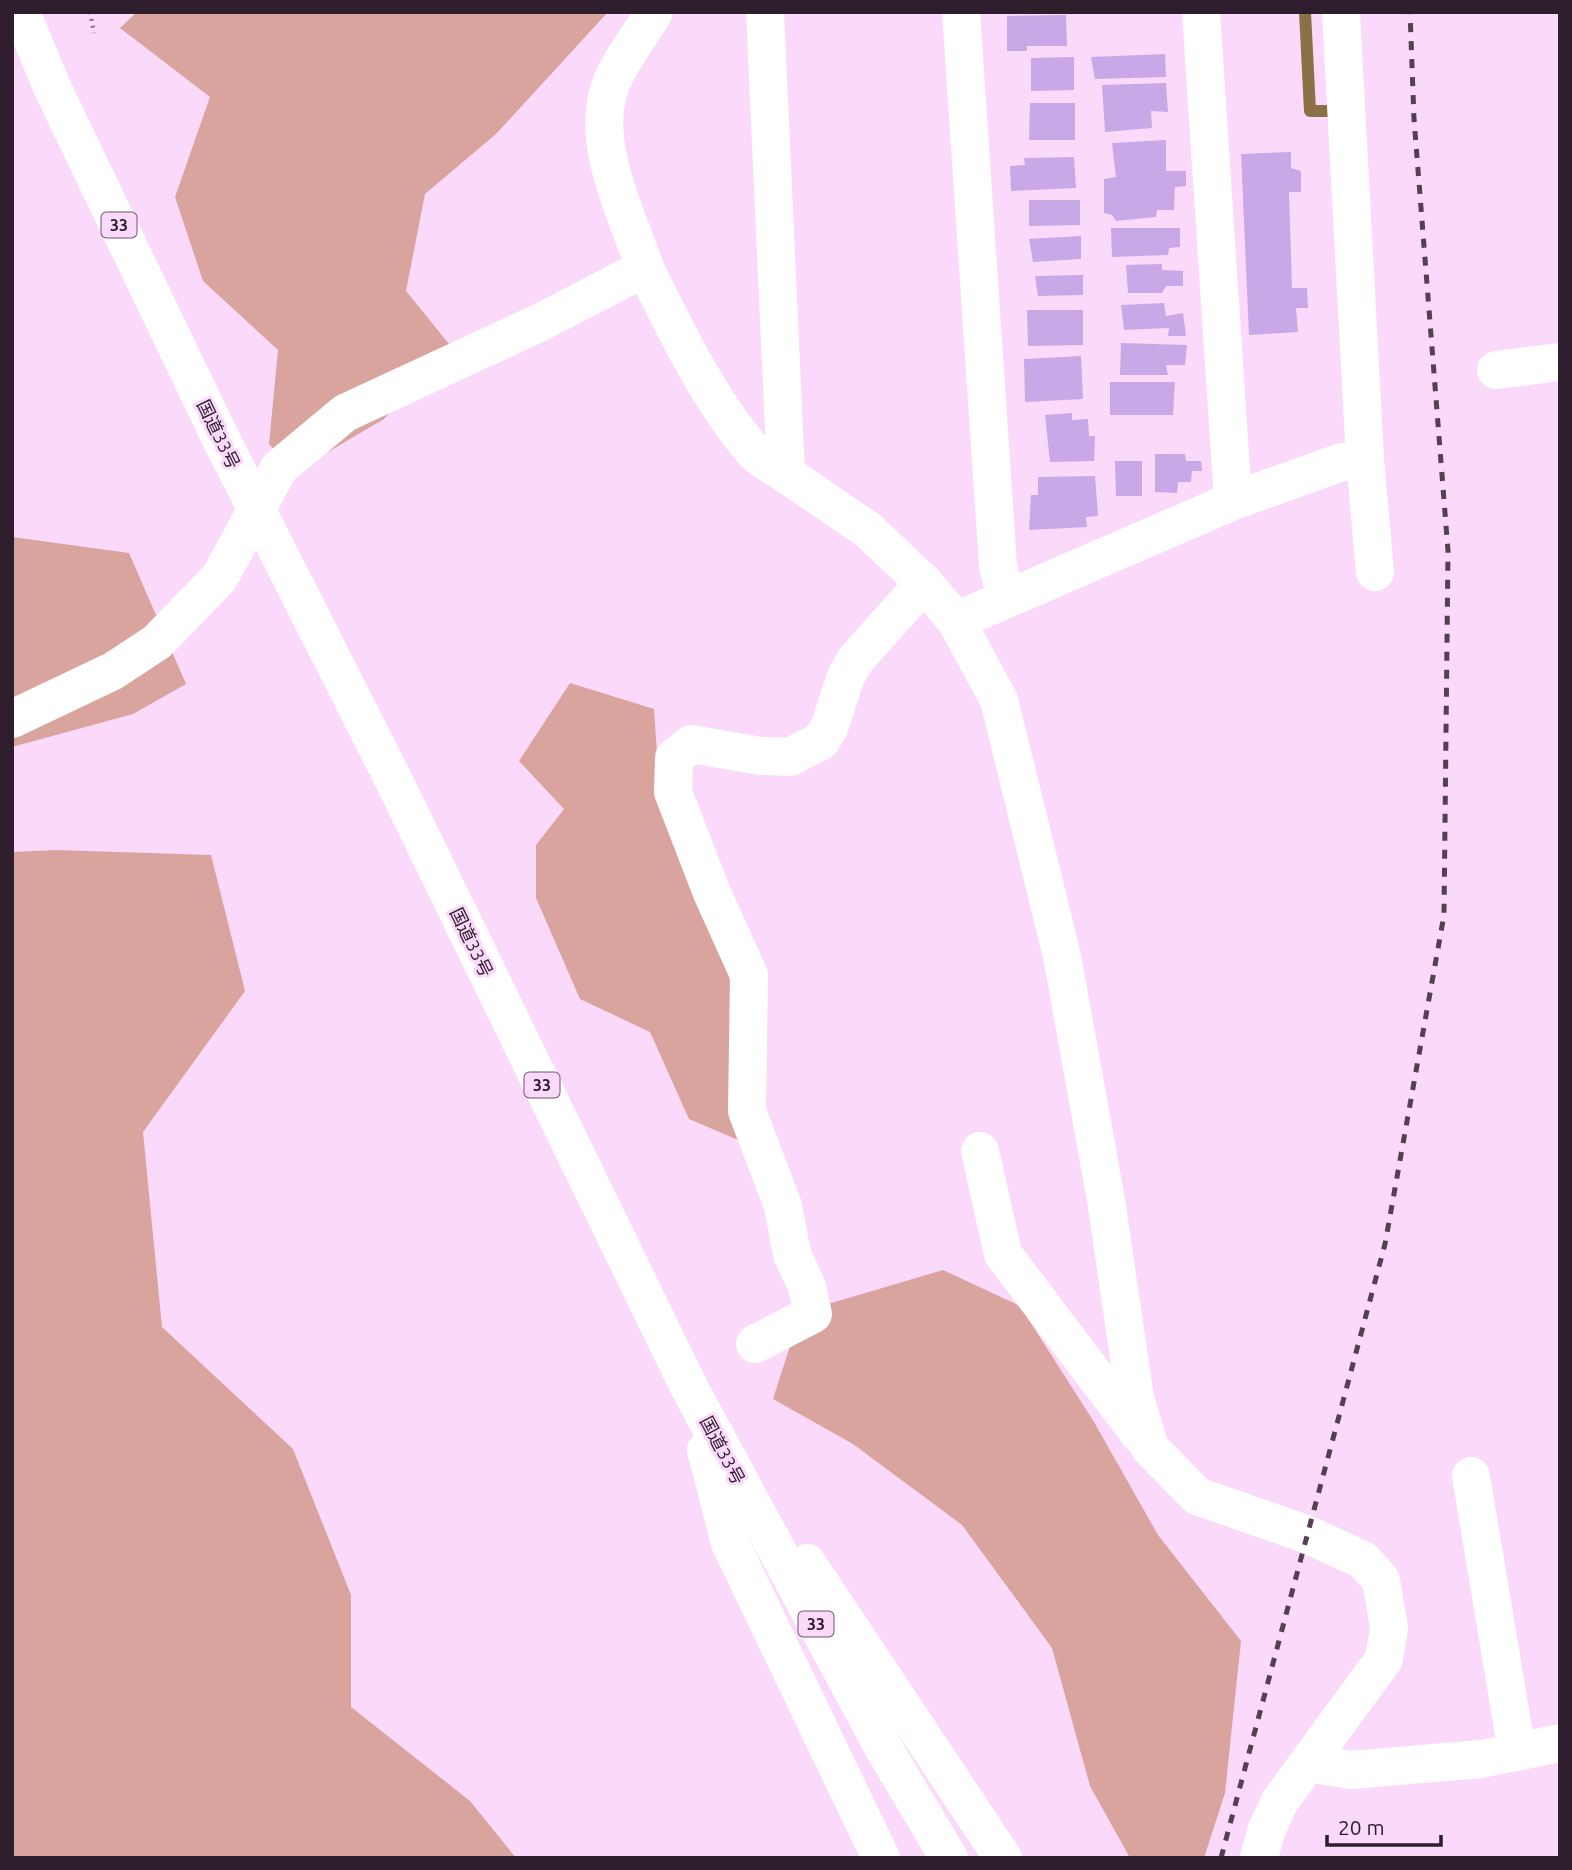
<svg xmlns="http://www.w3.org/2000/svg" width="1572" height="1870" viewBox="0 0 1572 1870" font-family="Ubuntu,'Noto Sans JP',sans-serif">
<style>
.green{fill:#d9a49d}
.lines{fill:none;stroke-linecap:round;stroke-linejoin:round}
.stream{stroke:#8a7146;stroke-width:12}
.building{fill:#c8a8e7}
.path{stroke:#917890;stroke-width:4.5;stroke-dasharray:2 5;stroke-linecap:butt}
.minor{stroke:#fff;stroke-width:38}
.highway{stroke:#fff;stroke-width:38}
.rail{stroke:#534053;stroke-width:5;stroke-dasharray:9 9;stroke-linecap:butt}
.labels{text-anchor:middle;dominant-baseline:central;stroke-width:6;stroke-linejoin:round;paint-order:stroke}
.shield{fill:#fbd9fa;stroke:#6b556a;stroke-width:2}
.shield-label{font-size:16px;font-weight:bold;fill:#2d1d2d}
.street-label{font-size:18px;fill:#2d1d2d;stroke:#fbd9fa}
</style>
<rect width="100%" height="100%" fill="#fbd9fa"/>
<g class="green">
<path d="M137,12H608L496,134L425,194L406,291L449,344L384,419L294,472L269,444L278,350L203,281L175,197L210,97L120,28Z"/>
<path d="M12,537L129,553L186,684L133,714L12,747Z"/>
<path d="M570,683L654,709L661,812L743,981L757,1148L689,1119L650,1032L580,999L536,898V845L564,809L519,761Z"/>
<path d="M56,850L211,855L245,991L143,1132L162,1327L293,1449L351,1595V1707L470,1801L516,1858H12V852Z"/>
<path d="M943,1270L1020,1306L1094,1422L1158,1535L1241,1641L1225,1793L1204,1858H1130L1090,1786L1052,1648L962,1525L853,1444L773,1399L801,1312Z"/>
</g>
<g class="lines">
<path class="stream" d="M1305,12L1310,111H1327"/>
</g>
<g class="building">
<path d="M1066,15L1067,46H1027V51H1007V16Z"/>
<path d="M1165,54L1166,77L1095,79L1091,57Z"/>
<path d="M1074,57V90L1031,91V58Z"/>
<path d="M1166,83L1168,112L1151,111L1152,128L1105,132L1102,85Z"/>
<path d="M1030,103H1075V140H1029Z"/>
<path d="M1166,140V171H1186V186L1175,187L1174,210H1157L1156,217L1116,221L1112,215L1104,213V179L1116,177L1112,143Z"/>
<path d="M1291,152V168L1301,171V192H1289L1292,288H1307L1308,308H1296L1298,332L1249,335L1241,154Z"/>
<path d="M1074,157L1076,188L1011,191L1010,166L1025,165L1024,158Z"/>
<path d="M1029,200H1080V225L1029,226Z"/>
<path d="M1111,228H1180V247L1169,248L1168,255L1112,257Z"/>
<path d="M1081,236V259L1033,262L1029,239Z"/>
<path d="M1162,264V270L1183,271V286H1166L1162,293H1128L1126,265Z"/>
<path d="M1083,275V295L1038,296L1035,276Z"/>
<path d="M1164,303L1166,316L1183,313L1186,336H1168L1169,328L1124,330L1121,305Z"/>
<path d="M1027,310H1083V345L1028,346Z"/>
<path d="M1121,343L1187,345L1185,365H1166L1168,375H1120Z"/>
<path d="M1081,356L1083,399L1025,402L1024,359Z"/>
<path d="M1110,382H1175L1173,415H1110Z"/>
<path d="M1072,413V420L1088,419L1089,436H1095L1094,461L1050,462L1045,415Z"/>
<path d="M1155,454H1185L1186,461H1201L1202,471H1192L1191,482H1178L1177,493L1155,492Z"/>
<path d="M1115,461H1142V496H1116Z"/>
<path d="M1095,476L1098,516L1086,517L1087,527L1029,530L1031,495H1038V477Z"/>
</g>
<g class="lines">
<path class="path" d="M90,12L94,33"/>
<g class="minor">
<path d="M765,12L786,474L868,530L924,583L956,621L999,700L1062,956L1106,1200L1135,1398L1150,1448L1197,1496L1306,1534L1363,1560L1381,1580L1389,1628L1384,1659L1280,1801L1266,1831L1259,1858"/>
<path d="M961,12L998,566L1006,599"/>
<path d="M1201,12L1233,501"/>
<path d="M645,268C675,329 710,402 755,453C763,461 776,467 786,474"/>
<path d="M1496,370L1560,362"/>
<path d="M1365,459L1375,572"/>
<path d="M956,621L1233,501L1342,462L1365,459L1341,12"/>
<path d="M12,719L113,671L157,642L220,577L279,468L345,413L541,322L645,268C627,214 590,144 610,87C619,61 640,36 654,12"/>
<path d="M980,1151L1003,1254L1140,1435"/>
<path d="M755,1344L813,1314L807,1287L792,1254L783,1206L747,1111L749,975L712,893L673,792L674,758L691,744L761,756L790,757L821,741L829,728L846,676L857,658L924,583"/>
<path d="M1471,1476L1517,1752"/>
<path d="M1308,1763L1351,1770L1481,1759L1560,1743"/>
</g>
<g class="highway">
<path d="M21,12L52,87L220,437L395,783L689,1387L884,1749L949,1858"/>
<path d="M706,1450L730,1543L881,1858"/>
<path d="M807,1563L1003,1858"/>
</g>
<path class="rail" d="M1221,1858L1385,1244L1444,915L1448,551L1414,119L1410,12"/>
</g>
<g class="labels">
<g class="shield">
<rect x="101.5" y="212.5" width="35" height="25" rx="5"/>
<rect x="524.5" y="1072.5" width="35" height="25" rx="5"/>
<rect x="798.5" y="1611.5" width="35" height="25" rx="5"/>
</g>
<g class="shield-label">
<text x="119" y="225">33</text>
<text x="542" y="1085">33</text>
<text x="816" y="1624">33</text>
</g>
<g class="street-label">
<text transform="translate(219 434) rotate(64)">国道33号</text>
<text transform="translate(472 942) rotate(64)">国道33号</text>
<text transform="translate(723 1450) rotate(62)">国道33号</text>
</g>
</g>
<rect width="1572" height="1870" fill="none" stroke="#2d1d2d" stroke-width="28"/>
<path d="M1327 1835v10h114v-10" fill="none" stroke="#2d1d2d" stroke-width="3.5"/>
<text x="1338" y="1835" font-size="21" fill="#2d1d2d" stroke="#fbd9fa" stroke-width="5" paint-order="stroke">20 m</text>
</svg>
